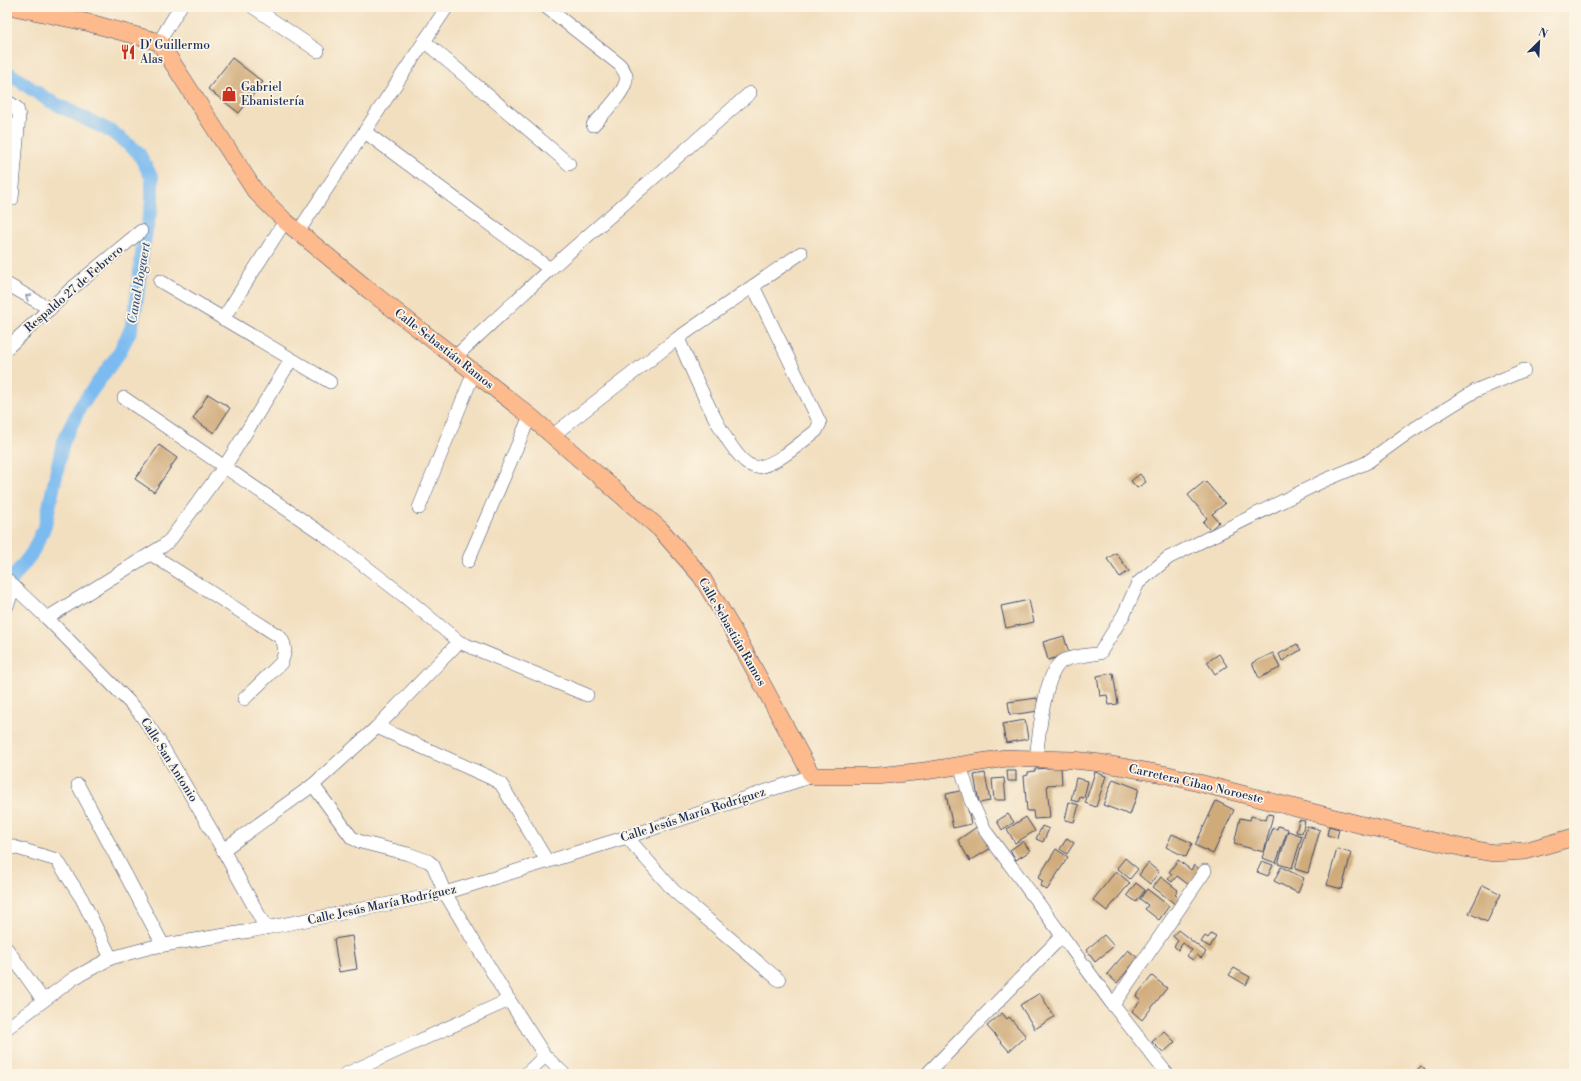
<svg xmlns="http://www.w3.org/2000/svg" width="1581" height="1081" viewBox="0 0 1581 1081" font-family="'Libre Bodoni',serif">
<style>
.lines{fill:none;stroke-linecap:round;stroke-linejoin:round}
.canal{stroke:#7cbbf0;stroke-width:14}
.building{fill:#d0ab7a}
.minor-casing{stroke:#3b496d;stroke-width:14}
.major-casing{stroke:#3b496d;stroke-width:18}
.minor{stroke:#fff;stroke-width:13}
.major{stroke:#fcba8d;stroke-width:17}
.oneway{stroke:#8d97ae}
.labels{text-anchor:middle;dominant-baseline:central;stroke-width:3.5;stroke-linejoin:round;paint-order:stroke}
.poi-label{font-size:12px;fill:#1b2f5e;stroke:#fcf5e5;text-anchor:start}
.street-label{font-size:12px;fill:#1b2f5e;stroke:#fcf5e5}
.water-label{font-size:13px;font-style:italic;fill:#38598a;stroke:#fcf5e5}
</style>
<rect width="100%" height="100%" fill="#fcf5e5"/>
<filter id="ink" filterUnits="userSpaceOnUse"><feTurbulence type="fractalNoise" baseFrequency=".025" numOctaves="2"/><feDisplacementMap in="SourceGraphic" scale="8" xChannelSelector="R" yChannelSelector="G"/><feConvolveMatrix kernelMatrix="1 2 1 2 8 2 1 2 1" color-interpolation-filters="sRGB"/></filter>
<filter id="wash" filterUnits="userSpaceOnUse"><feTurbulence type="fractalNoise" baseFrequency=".012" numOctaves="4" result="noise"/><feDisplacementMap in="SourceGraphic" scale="16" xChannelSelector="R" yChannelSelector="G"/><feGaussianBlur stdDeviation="0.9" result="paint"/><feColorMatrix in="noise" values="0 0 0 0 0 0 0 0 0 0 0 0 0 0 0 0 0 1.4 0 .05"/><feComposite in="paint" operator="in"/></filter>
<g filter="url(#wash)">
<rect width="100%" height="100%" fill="#f2dfc0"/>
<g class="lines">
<path class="canal" d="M7,72L48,100L112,132L138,152L152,178V203L143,246L136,305L131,329L119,353L80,407L63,442L45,526L32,553L7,586"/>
</g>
<g id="blocks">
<g class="building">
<path d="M232,58L263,82L239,113L208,89Z"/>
<path d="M208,394L230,408L214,433L193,419Z"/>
<path d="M159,445L177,458L154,492L135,479Z"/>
<path d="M1140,474L1146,482L1137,488L1131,481Z"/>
<path d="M1205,481L1225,504L1212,514L1219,522L1210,530L1203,522L1207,518L1188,495Z"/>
<path d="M1116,553L1129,571L1120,577L1107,559Z"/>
<path d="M1029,600L1034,622L1006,628L1001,606Z"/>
<path d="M1064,636L1069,654L1048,660L1043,642Z"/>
<path d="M1297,644L1301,650L1282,661L1279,654Z"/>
<path d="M1273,653L1280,668L1259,678L1252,663Z"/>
<path d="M1219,654L1227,666L1215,674L1207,662Z"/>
<path d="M1113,673L1118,704L1109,705L1107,695L1100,696L1097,676Z"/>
<path d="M1037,698L1039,711L1010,715L1008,702Z"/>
<path d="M1025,720L1028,739L1006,743L1002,724Z"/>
<path d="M1061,767L1062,784L1047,785L1050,818L1034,819L1033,811H1027L1024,776L1028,775V772L1035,771V769Z"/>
<path d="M1007,771H1016V781H1008Z"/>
<path d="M1095,772L1106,776L1096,807L1085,803Z"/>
<path d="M985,773L990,801L979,803L974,775Z"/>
<path d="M1004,778L1006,800H994L992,779Z"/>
<path d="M1076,778L1088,781L1084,798L1080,797L1078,802L1071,800Z"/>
<path d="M1113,779L1139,789L1130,815L1103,805Z"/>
<path d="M964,790L971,824L953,828L946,794Z"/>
<path d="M1216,801L1234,810L1213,854L1195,845Z"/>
<path d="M1069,802L1079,805L1074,822L1065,820Z"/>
<path d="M1008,814L1014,822L1002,830L997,821Z"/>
<path d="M1268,814L1273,815L1264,852L1234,844L1240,818L1250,820L1251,816L1266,820Z"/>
<path d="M1026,817L1035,831L1015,843L1007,829Z"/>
<path d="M1299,820L1305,821L1302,833L1296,832Z"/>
<path d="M978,826L991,848L970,861L958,840Z"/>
<path d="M1042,826L1049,829L1043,842L1036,839Z"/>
<path d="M1278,826L1288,829L1276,863L1262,858L1273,828L1277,829Z"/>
<path d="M1307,826L1320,830L1308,873L1295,869Z"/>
<path d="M1329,826L1339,829L1337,838L1327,835Z"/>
<path d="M1288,831L1302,836L1292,868L1278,864Z"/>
<path d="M1172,834L1192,843L1186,857L1166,847Z"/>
<path d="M1067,838L1074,843L1067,854L1060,849Z"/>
<path d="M1023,841L1030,851L1016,860L1010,850Z"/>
<path d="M1056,849L1068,857L1047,890L1040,886L1043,881L1038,878Z"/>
<path d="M1337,849L1351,853L1342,889L1327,885Z"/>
<path d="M1125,858L1138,869L1130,879L1117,868Z"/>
<path d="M1178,860L1191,870L1194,865L1201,870L1189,885L1177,876L1172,882L1168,879L1172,874L1169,872Z"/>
<path d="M1262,861L1273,865L1268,876L1257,872Z"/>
<path d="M1148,863L1159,872L1150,884L1139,875Z"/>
<path d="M1281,867L1304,878L1298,893L1274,881Z"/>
<path d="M1116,871L1130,883L1107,911L1093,900Z"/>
<path d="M1161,877L1178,890L1175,895L1180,898L1175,904L1153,887Z"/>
<path d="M1136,883L1145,890L1136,902L1127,895Z"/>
<path d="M1483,885L1501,894L1487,922L1469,913Z"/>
<path d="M1147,889L1169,906L1159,920L1145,909L1148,905L1140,899Z"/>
<path d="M1178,930L1206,952L1201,958L1197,955L1193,960L1187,956L1192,950L1183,943L1178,950L1174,946L1178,941L1173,936Z"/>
<path d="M1211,934L1216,937L1210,947L1201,942L1205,936L1208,938Z"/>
<path d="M1104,935L1114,946L1095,962L1086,950Z"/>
<path d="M352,936L357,969L339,972L334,939Z"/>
<path d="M1128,950L1138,958L1117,983L1107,974Z"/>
<path d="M1234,968L1250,977L1246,985L1229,975Z"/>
<path d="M1152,976L1167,988L1142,1020L1132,1011L1141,1000L1136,996Z"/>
<path d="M1040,993L1054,1017L1035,1029L1020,1005Z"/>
<path d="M1002,1013L1007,1019L1009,1017L1026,1036L1009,1051L987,1026Z"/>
<path d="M1164,1031L1175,1042L1163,1053L1152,1042Z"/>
<path d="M1421,1066L1429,1074H1413Z"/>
</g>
</g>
</g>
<g filter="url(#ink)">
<use href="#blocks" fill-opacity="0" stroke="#3b496d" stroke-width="1"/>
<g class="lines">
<g class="minor-casing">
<g id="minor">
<path d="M253,7L318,51"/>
<path d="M546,7L620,65C622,68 625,71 626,76C629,89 602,115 593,125"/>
<path d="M424,41L569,164"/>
<path d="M159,42L180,7"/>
<path d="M7,101L17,108L19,116L12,199"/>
<path d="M365,132L550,269"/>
<path d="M298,232L447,7"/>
<path d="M160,281L330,382"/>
<path d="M7,284L50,309"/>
<path d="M223,319L285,221"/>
<path d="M678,338C688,361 731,468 757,467C776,466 801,442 816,431L820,423L753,286"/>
<path d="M7,348L70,290L141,231"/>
<path d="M455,357L550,269L750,93"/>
<path d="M124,398L327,537L404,596L459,642L587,695"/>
<path d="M553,435L678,338L801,253"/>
<path d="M419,508L474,372"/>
<path d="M151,554L280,637C287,646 285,654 281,663L244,699"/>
<path d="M468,561L530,416"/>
<path d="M7,580L47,618L139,712L159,741L223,850L266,928"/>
<path d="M7,606L14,587"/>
<path d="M47,618L163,546L170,540L225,466L291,360"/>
<path d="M377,727L489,777L501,784L547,861"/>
<path d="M1036,758C1039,736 1044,675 1061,662C1067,657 1091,655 1100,653L1124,614L1138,583L1168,558L1323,481L1366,463L1409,432L1475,391L1524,370"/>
<path d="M960,765L971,801L986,832L1113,1005L1167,1074"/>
<path d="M78,785L163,945"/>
<path d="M313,785L352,838L361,842L408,854L428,861L433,865L445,893L509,1000L545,1056L564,1074"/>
<path d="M627,837L674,891L779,980"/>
<path d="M7,845L57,860L82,899L111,958"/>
<path d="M223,850L313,785L377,727L459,642"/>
<path d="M7,949L43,1000"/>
<path d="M1113,1005L1205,871"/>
<path d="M7,1028L74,978L111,958L152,947L250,931L445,893L627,837L812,776"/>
<path d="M346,1074L509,1000"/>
<path d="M526,1074L545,1056"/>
<path d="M927,1074L1062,936"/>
</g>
</g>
<g class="major-casing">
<path id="major" d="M14,7L90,23L159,42L255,191L285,221L370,291L530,416L660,529L701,576L733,630L812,776H877L925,771L1006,758L1073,760L1101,763L1168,775L1366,826L1464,848L1494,853L1525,851L1574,837"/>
</g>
<use href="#minor" class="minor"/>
<use href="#major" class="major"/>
</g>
<defs><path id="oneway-chevron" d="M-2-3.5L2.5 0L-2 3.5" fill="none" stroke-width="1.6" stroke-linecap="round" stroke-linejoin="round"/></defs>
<use class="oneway" href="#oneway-chevron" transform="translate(28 297) rotate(-149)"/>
</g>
<defs>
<g id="restaurant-bare" transform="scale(1.2)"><path d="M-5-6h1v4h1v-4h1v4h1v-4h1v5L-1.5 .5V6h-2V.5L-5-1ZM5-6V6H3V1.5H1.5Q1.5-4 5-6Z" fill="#c8321e" stroke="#fcf5e5" stroke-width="2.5" paint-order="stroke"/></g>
<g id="shop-bare" transform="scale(1.2)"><path d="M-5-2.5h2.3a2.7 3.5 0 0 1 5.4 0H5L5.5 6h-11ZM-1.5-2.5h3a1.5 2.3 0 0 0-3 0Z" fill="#c8321e" stroke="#fcf5e5" stroke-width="2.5" paint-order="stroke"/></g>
</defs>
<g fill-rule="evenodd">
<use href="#restaurant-bare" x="128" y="52"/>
<use href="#shop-bare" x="229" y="94"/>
</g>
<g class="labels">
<g class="poi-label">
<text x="140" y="45">D' Guillermo<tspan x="140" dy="14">Alas</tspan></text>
<text x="241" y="87">Gabriel<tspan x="241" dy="14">Ebanistería</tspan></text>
</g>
<g class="street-label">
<text transform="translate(74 289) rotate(-41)">Respaldo 27 de Febrero</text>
<text transform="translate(444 349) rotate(38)">Calle Sebastián Ramos</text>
<text transform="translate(732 632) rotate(60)">Calle Sebastián Ramos</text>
<text transform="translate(169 760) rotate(58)">Calle San Antonio</text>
<text transform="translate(1196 784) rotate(13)">Carretera Cibao Noroeste</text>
<text transform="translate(693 815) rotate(-18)">Calle Jesús María Rodríguez</text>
<text transform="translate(382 905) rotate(-12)">Calle Jesús María Rodríguez</text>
</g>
<g class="water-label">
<text transform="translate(139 283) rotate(-80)">Canal Bogaert</text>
</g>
</g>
<rect width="1581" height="1081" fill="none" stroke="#fcf5e5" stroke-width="24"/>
<g transform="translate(1539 42) rotate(24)" stroke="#fcf5e5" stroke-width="3" paint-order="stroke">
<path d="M0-3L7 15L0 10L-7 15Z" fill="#1b2f5e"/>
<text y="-6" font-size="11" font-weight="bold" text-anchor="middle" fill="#1b2f5e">N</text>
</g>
</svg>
